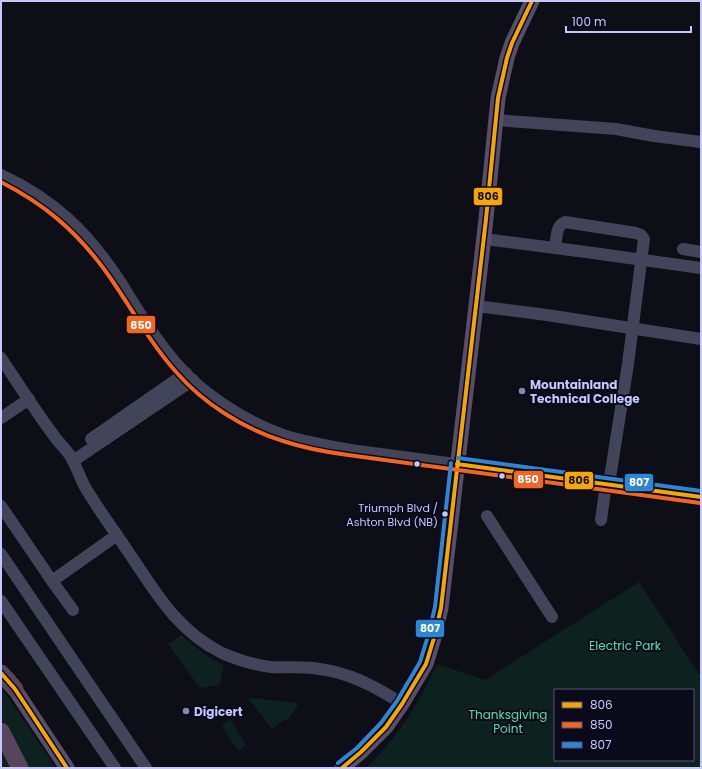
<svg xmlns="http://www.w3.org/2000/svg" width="702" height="769" viewBox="0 0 702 769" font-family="Poppins,sans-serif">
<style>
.green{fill:#0d221f;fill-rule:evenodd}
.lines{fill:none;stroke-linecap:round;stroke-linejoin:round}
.minor{stroke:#424559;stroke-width:12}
.major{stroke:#554e6c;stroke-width:15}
.highway{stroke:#57455e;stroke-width:17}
.bus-1-casing{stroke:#0a0a1b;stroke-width:7}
.bus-2-casing{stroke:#0a0a1b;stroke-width:7}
.bus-3-casing{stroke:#0a0a1b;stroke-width:7}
.bus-1{stroke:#f7a600;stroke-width:4}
.bus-2{stroke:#f26522;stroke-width:4}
.bus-3{stroke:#2d86d4;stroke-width:4}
.poi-dot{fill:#8587ae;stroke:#0a0a1b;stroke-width:1.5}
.bus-dot{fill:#c5c8ff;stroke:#0a0a1b;stroke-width:1.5}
.labels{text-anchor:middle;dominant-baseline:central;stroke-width:4;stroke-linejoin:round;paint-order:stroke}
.bus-label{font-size:11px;fill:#c5c8ff;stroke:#0a0a1b;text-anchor:end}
.poi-label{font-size:12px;font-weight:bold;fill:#c5c8ff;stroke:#0a0a1b;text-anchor:start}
.park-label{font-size:12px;fill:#4fe1a3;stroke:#0a0a1b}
.line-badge{stroke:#0a0a1b;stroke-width:1.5}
.badge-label{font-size:11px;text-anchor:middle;font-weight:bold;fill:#fff}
.pale-badge-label{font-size:11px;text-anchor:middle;font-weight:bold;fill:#111}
</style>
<rect width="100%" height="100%" fill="#0e0e17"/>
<g class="green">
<path d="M639,582L701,677V768H365C397,740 419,702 437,664L485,680ZM555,690H693V760H555Z"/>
<path d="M181,635L204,654L224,666L219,685L200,688L168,644Z"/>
<path d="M1,688L5,693L56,768H27L1,718Z"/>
<path d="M248,698L299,703L289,718L278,724L272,729Z"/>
<path d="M230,719L246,745L238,751L222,726Z"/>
<path d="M1,742L14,768L1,767Z"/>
</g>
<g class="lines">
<g class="minor">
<path d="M496,120L616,129L654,136L701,142"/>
<path d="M1,175C55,200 89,234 121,283C142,317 163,353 193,381C219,404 250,423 283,435C307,443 333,447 358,451L701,497"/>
<path d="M484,239L586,252L701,268"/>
<path d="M555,248C557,239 555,226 565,222L636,233L641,235L644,239L628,364L609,484"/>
<path d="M683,249L701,252"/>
<path d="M476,306L547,315L701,339"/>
<path d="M1,358C18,383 34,409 52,433C57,441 64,447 69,454C76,464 79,476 85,487C98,509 113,529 127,550C155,591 176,630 222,653C238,660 254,665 271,667C288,668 304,666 320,669C350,673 377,687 402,704"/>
<path d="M1,418L29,399"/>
<path d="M91,439L186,373"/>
<path d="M73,461L193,380"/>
<path d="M1,506L52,581"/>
<path d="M487,516L552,617"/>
<path d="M601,520L606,484"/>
<path d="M1,554L146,768"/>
<path d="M1,601L115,768"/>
<path d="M73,610L52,581L117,535"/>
</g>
<g class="major">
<path d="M8,679L67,768"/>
<path d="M342,768L361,752L386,727L402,704L426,664L434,638L441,608L486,219L498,98L507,58L512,43L532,1"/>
</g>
<g class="highway">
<path d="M1,673L15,689"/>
<path d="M1,731L20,768"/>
</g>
<g class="bus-1-casing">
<g id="bus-1">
<path d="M457,464L701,497"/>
<path d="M1,673L15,689L67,768"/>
<path d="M342,768L361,752L386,727L402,704L426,664L434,638L441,608L486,219L498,98L507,58L512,43L532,1"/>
</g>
</g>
<g class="bus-2-casing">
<path id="bus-2" d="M1,182C44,204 75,230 104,269C129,303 148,341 177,373C203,403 244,429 283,441C304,448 326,452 348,455L700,503"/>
</g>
<g class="bus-3-casing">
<g id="bus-3">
<path d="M458,458L701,491"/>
<path d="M338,763L357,748L381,723L397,701L420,662L428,636L435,607L451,463"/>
</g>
</g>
<use href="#bus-1" class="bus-1"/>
<use href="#bus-2" class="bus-2"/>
<use href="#bus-3" class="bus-3"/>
</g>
<g class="poi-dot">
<circle cx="522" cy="391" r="4"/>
<circle cx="186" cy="711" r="4"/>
</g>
<g class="bus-dot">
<circle cx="417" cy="464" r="3.5"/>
<circle cx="502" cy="476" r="3.5"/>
<circle cx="445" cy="514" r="3.5"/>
</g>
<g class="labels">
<g class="bus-label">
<text x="438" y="508">Triumph Blvd /<tspan x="438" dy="14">Ashton Blvd (NB)</tspan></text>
</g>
<g class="poi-label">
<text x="530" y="384">Mountainland<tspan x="530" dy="14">Technical College</tspan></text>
<text x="194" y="711">Digicert</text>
</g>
<g class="park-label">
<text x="625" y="645">Electric Park</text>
<text x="508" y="714">Thanksgiving<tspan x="508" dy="14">Point</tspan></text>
</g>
</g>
<g class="line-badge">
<rect x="473" y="187" width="30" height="19" rx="4" fill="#f7a600"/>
<rect x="126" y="315" width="30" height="19" rx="4" fill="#f26522"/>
<rect x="513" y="470" width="31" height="19" rx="4" fill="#f26522"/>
<rect x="564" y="471" width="30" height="19" rx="4" fill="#f7a600"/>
<rect x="624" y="473" width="30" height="19" rx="4" fill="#2d86d4"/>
<rect x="415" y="619" width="30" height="19" rx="4" fill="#2d86d4"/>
</g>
<g class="badge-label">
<text x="141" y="329">850</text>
<text x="528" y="483">850</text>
<text x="639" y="486">807</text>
<text x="430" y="632">807</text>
</g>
<g class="pale-badge-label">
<text x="488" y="200">806</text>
<text x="579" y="484">806</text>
</g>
<rect width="702" height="769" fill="none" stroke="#c5c8ff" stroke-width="4"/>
<rect x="554" y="689" width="140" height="72" fill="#0a0a1b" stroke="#555676"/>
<rect x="562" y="702" width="20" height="6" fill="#f7a600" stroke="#555676"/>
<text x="590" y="709" font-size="12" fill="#c5c8ff">806</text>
<rect x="562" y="722" width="20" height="6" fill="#f26522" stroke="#555676"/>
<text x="590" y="729" font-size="12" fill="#c5c8ff">850</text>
<rect x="562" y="742" width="20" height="6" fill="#2d86d4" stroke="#555676"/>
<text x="590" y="749" font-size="12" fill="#c5c8ff">807</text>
<path d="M566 26v6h125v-6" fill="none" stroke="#c5c8ff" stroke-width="2"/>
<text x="572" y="26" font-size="12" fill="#c5c8ff" stroke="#0a0a1b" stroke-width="3" paint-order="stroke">100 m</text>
</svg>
